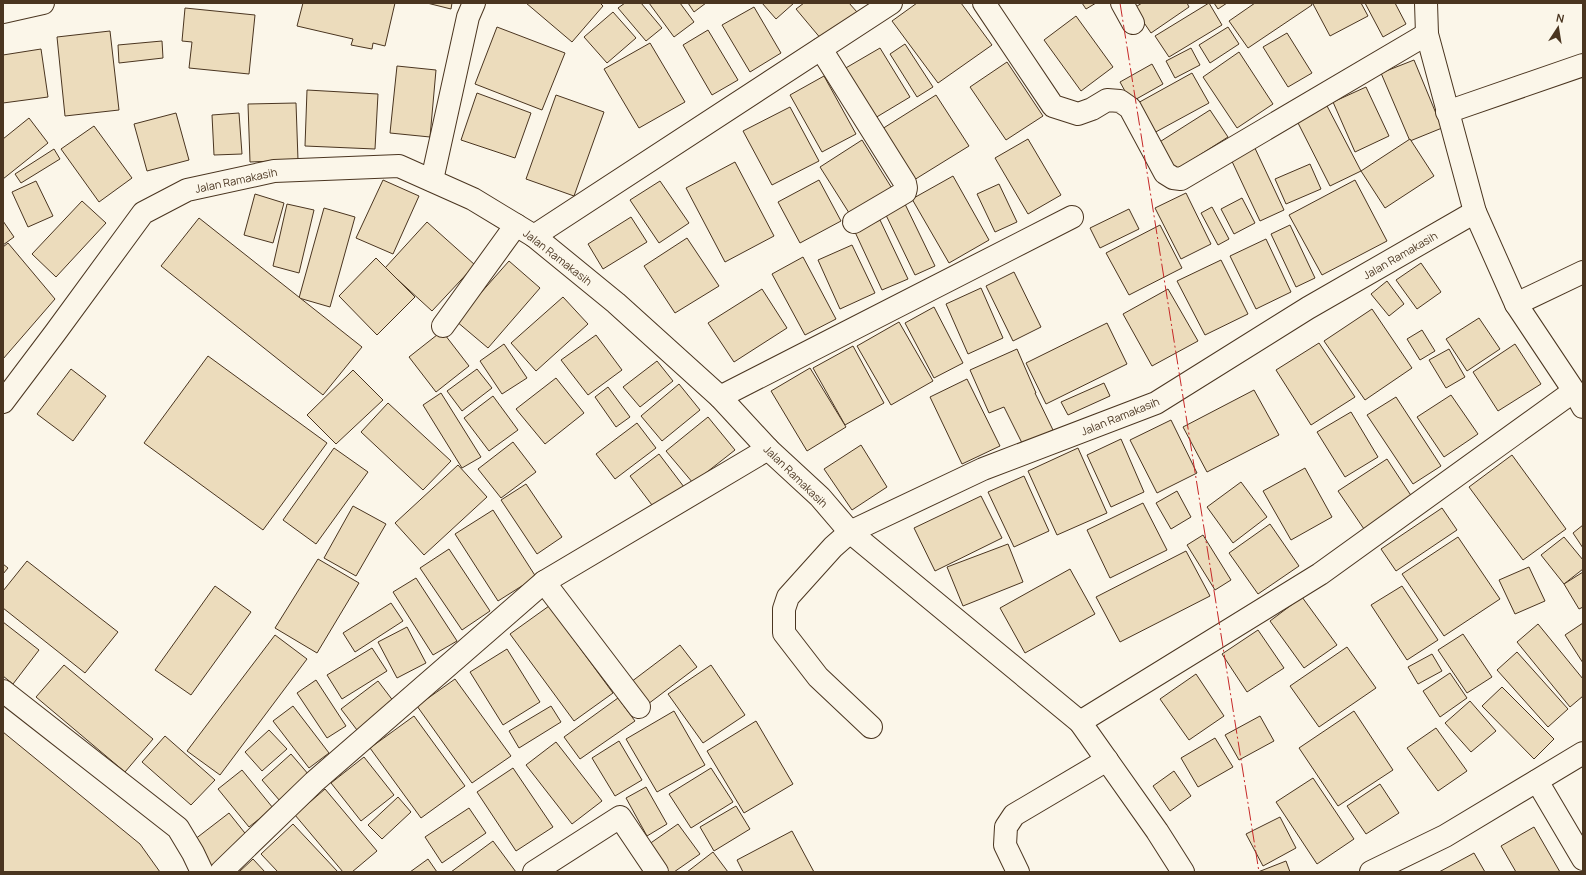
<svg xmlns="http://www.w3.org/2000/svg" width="1586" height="875" viewBox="0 0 1586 875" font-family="Manrope,sans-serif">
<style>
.building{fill:#ecdcbc;stroke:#4a3520}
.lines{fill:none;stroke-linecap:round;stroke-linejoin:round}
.street-casing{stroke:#4a3520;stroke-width:24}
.street{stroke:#fbf6e9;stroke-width:22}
.power{stroke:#c62828;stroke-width:1;stroke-dasharray:14 3 2 3;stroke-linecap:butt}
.labels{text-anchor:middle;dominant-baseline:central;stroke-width:3;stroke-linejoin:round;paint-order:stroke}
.street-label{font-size:11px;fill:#4a3520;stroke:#fbf6e9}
</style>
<rect width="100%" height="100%" fill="#fbf6e9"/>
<g class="building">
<path d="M303,3H395L385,46L373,43L372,49L351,45L353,39L297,26Z"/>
<path d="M427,3H452L451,9Z"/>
<path d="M526,3H600L603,6L572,42Z"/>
<path d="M625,3H641L662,28L646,41L618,8Z"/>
<path d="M649,3H680L694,22L674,37Z"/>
<path d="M688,3H706L694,12Z"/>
<path d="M762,3H794L776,19Z"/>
<path d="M804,3H849L857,12L822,40L796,9Z"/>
<path d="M917,3H961L992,45L938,83L892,21Z"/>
<path d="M1082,3H1096L1086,9Z"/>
<path d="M1142,3H1187L1189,7L1151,33L1134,8Z"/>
<path d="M1209,3L1222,25L1169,57L1155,36Z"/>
<path d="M1214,3H1227L1218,9Z"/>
<path d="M1255,3H1311L1312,5L1248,48L1229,21Z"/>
<path d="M1315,3H1361L1368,16L1330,36L1313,4Z"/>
<path d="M1365,3H1395L1406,24L1383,37Z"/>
<path d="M754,7L781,53L750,72L722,25Z"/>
<path d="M185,8L255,15L249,74L189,68L192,42L182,41Z"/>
<path d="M613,12L636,38L607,63L584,37Z"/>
<path d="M1076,16L1113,67L1081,91L1044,40Z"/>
<path d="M497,27L565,53L542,110L475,84Z"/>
<path d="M1228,27L1239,44L1210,63L1199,45Z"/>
<path d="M708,30L738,80L712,95L683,45Z"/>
<path d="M110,31L119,110L65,116L57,37Z"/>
<path d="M1287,33L1312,73L1288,87L1263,47Z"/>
<path d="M162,41L163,58L119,63L118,45Z"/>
<path d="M650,43L685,102L639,128L604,69Z"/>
<path d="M905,44L933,87L917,97L890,54Z"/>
<path d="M880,48L910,97L875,118L844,69Z"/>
<path d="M1191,48L1200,65L1175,78L1166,61Z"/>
<path d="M41,49L48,97L3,103V55Z"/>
<path d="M1239,52L1273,104L1237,128L1203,77Z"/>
<path d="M1414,60L1442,128L1410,141L1381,73Z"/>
<path d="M1007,62L1043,116L1006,140L970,87Z"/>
<path d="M1152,64L1163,84L1131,102L1120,82Z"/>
<path d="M397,66L436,70L430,137L390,133Z"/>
<path d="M1192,73L1209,103L1152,134L1136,104Z"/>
<path d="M824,76L856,134L822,152L790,95Z"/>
<path d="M1366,87L1389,136L1355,152L1333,102Z"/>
<path d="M307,90L378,94L375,149L305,146Z"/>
<path d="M477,93L531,113L515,158L461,140Z"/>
<path d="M556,95L604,112L574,196L526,179Z"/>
<path d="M936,95L969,146L914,180L882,129Z"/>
<path d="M296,103L298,160L250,162L248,104Z"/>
<path d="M1326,104L1361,171L1330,186L1296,119Z"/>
<path d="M790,107L819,161L772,185L743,131Z"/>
<path d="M1210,110L1228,137L1176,170L1158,143Z"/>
<path d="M176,113L189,160L147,171L134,124Z"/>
<path d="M239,113L242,154L214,155L212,115Z"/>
<path d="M29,118L48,143L3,179V139Z"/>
<path d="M94,126L132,178L99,202L61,149Z"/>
<path d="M1028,139L1061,195L1028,214L995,158Z"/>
<path d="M1410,139L1434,176L1385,208L1361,171Z"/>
<path d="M862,140L893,190L851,216L820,167Z"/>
<path d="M1253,144L1284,210L1260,221L1229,155Z"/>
<path d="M54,149L60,159L21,183L15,174Z"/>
<path d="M735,162L774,236L725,262L686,188Z"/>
<path d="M1310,164L1321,189L1286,204L1275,179Z"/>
<path d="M953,176L989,240L949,263L912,199Z"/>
<path d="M383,180L419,196L393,254L356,238Z"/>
<path d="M819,180L841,221L800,243L778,202Z"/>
<path d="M1355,180L1387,241L1322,275L1289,215Z"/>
<path d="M36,181L53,216L28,227L12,192Z"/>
<path d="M660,181L689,223L659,243L630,200Z"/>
<path d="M999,184L1017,222L995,232L977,194Z"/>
<path d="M1186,193L1211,244L1181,259L1155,208Z"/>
<path d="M255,194L284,203L273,243L244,235Z"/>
<path d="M1242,198L1255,223L1234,234L1221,209Z"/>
<path d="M82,201L106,223L56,277L32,254Z"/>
<path d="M904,202L935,266L915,275L884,211Z"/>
<path d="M287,204L314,210L299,273L273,266Z"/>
<path d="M1212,207L1229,239L1218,245L1201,213Z"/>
<path d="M324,208L355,217L330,307L299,298Z"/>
<path d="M1129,209L1139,229L1100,248L1090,228Z"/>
<path d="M631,217L647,242L603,269L588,244Z"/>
<path d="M199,218L362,347L323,395L161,266Z"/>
<path d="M880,220L908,279L882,290L855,232Z"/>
<path d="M3,221L14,237L3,245Z"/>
<path d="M427,222L475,265L432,311L385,268Z"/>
<path d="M1160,225L1182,268L1129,295L1106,253Z"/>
<path d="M1290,225L1315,278L1296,287L1271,234Z"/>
<path d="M687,238L719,286L675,313L644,266Z"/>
<path d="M1266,239L1291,292L1256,309L1230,256Z"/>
<path d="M8,243L55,299L3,359V247Z"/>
<path d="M852,245L875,293L840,309L818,260Z"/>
<path d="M803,257L836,319L805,335L772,274Z"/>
<path d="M376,258L415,297L377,335L339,296Z"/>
<path d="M1221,260L1248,314L1205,335L1177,281Z"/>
<path d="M509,261L540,288L488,348L456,321Z"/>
<path d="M1421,263L1441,292L1417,309L1396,280Z"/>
<path d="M1014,272L1041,327L1013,341L986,286Z"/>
<path d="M1387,281L1404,304L1389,316L1371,294Z"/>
<path d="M981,288L1003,338L968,354L946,304Z"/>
<path d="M762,289L787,328L734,362L708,323Z"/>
<path d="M1168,289L1198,341L1152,366L1123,314Z"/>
<path d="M563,297L588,324L536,371L511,343Z"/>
<path d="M934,307L963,363L934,378L905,323Z"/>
<path d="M1372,309L1412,368L1365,400L1324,341Z"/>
<path d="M1479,318L1500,349L1467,371L1446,339Z"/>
<path d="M899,322L933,381L891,405L857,346Z"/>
<path d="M1107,323L1127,364L1046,404L1026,363Z"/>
<path d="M1422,330L1435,351L1420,360L1407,339Z"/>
<path d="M442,331L469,366L436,392L409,357Z"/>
<path d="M596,335L622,370L588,395L561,360Z"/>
<path d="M1319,343L1355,397L1311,425L1276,370Z"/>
<path d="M504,344L527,378L502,394L480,361Z"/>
<path d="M1515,344L1541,384L1498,411L1473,372Z"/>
<path d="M853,346L884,403L845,425L813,368Z"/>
<path d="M1017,349L1036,393H1035L1053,430L1023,445L1004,407L989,413L970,370Z"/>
<path d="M1449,349L1465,377L1446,388L1429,360Z"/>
<path d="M208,356L327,443L263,530L144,443Z"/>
<path d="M657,361L673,381L640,407L623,387Z"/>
<path d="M810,368L846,427L807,451L771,391Z"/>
<path d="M71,369L106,396L73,441L37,414Z"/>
<path d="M477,369L492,388L462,411L447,391Z"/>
<path d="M353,370L383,400L336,444L307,415Z"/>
<path d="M556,378L584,413L545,444L516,409Z"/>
<path d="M967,379L1000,446L962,464L930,397Z"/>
<path d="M1104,383L1110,396L1068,415L1061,402Z"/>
<path d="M679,384L700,410L662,441L641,416Z"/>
<path d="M608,387L630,417L616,427L595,397Z"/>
<path d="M1254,390L1279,435L1207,472L1183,427Z"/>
<path d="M441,393L481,457L462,468L423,405Z"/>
<path d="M1451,395L1478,434L1444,457L1417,417Z"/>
<path d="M493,396L518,430L489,451L464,418Z"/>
<path d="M1396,397L1441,466L1413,484L1367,415Z"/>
<path d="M388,403L451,461L423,490L361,432Z"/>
<path d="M1351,412L1378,457L1345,477L1317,432Z"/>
<path d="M708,417L735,450L693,483L666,451Z"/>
<path d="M1171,420L1197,473L1157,493L1130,440Z"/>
<path d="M637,423L656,448L615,479L596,454Z"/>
<path d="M1121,439L1144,492L1111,507L1087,455Z"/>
<path d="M513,442L536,472L501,498L478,469Z"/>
<path d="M861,445L887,487L852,510L824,469Z"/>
<path d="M334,448L368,472L316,544L283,520Z"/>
<path d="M1078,448L1107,513L1057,535L1028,471Z"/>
<path d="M659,454L684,487L655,509L630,476Z"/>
<path d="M1512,455L1566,529L1523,560L1469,487Z"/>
<path d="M1387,459L1412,497L1364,529L1338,491Z"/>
<path d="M458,465L487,497L424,555L395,523Z"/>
<path d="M1305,468L1332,517L1291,540L1263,491Z"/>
<path d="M1024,476L1049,531L1014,547L988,492Z"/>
<path d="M1241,482L1267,517L1233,543L1207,507Z"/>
<path d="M526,484L562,537L537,554L501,500Z"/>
<path d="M1177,491L1191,517L1171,529L1156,503Z"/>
<path d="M981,496L1002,538L935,571L914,528Z"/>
<path d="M1143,503L1167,550L1110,578L1087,530Z"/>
<path d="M353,506L386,524L356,576L324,558Z"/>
<path d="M1442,508L1457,530L1396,571L1381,549Z"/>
<path d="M493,510L536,577L498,601L455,534Z"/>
<path d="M1270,524L1299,566L1258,594L1229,553Z"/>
<path d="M1583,525V548L1573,533Z"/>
<path d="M1203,535L1231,580L1215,590L1187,545Z"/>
<path d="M1458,537L1500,599L1444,636L1402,574Z"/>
<path d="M1564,537L1583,560V569L1564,584L1541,555Z"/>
<path d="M1008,544L1023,582L963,606L947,567Z"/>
<path d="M449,549L490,611L462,630L420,568Z"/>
<path d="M1186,551L1210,596L1120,642L1096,597Z"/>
<path d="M318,559L359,583L317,653L275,628Z"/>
<path d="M27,561L118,632L85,673L3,608V591Z"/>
<path d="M3,564L8,568L3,574Z"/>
<path d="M1529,567L1545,601L1515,614L1499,580Z"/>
<path d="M1070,569L1095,614L1025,653L1000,608Z"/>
<path d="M1583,572V607L1579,609L1564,584Z"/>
<path d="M416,578L457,641L433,655L393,592Z"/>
<path d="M215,586L251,612L191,695L155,670Z"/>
<path d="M1402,586L1438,640L1407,660L1371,605Z"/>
<path d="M1302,597L1337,645L1304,668L1270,621Z"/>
<path d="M391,603L403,621L355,652L343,633Z"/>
<path d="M549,606L613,693L574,721L510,634Z"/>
<path d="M3,622L39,650L13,684L3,676Z"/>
<path d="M1583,623V663L1565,635Z"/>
<path d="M1538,624L1583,679V696L1570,707L1517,642Z"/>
<path d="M407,627L426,663L397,678L378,642Z"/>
<path d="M1258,630L1284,668L1247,692L1222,654Z"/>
<path d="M1463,634L1492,677L1467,693L1438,650Z"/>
<path d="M275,635L307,659L220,775L187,751Z"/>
<path d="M680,645L697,667L648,704L631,682Z"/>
<path d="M1347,647L1376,688L1319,727L1290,686Z"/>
<path d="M372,648L387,671L342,699L327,675Z"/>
<path d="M507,649L540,702L503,725L470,672Z"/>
<path d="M1517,652L1568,709L1548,727L1497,670Z"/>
<path d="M1432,654L1442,671L1418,684L1408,667Z"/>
<path d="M64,665L153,739L125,772L36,697Z"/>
<path d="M711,665L745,715L703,743L668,694Z"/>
<path d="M1450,673L1467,698L1440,717L1423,691Z"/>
<path d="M1196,674L1224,716L1189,740L1160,699Z"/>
<path d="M455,679L511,756L472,783L417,706Z"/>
<path d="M316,680L346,726L327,738L297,693Z"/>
<path d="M378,681L394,702L357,730L341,709Z"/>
<path d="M1502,687L1554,739L1534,759L1482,706Z"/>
<path d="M618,698L635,721L580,759L564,737Z"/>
<path d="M1470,701L1496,731L1471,752L1445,723Z"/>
<path d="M293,706L329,753L309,768L273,721Z"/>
<path d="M551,706L561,722L519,748L509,731Z"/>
<path d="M674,711L705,765L657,792L626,739Z"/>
<path d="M1354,711L1393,770L1338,806L1299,748Z"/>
<path d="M414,716L465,786L421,818L370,748Z"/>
<path d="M1260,716L1274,741L1239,760L1225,735Z"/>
<path d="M756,721L793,784L744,813L707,751Z"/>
<path d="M1436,728L1467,771L1438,791L1407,748Z"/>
<path d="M269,730L287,749L262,771L245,752Z"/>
<path d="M3,732L140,844L160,872H3Z"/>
<path d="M165,736L215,780L191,805L142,762Z"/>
<path d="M1215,738L1233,767L1198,787L1181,758Z"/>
<path d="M619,741L642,780L615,796L592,758Z"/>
<path d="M556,742L602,801L572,824L526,765Z"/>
<path d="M291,754L309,775L280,801L262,780Z"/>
<path d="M364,757L394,795L361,821L331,783Z"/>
<path d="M513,768L553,827L516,851L477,792Z"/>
<path d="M711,768L733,802L691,828L669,794Z"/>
<path d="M242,770L273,808L249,827L218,789Z"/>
<path d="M1174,771L1191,796L1170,811L1153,786Z"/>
<path d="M1313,778L1354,839L1317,864L1276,802Z"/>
<path d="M1380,784L1399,813L1366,834L1347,806Z"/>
<path d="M646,787L667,824L647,836L626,798Z"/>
<path d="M325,789L377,851L352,872H343L295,815Z"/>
<path d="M398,797L411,812L382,839L368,825Z"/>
<path d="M736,806L750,829L714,851L700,827Z"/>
<path d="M469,808L486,833L442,863L425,837Z"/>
<path d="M229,813L248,837L210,867L190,843Z"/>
<path d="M1280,817L1296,848L1263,866L1246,834Z"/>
<path d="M293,824L338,872H278L261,854Z"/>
<path d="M678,824L700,854L674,872H658L642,849Z"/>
<path d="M1534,827L1560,872H1516L1501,846Z"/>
<path d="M792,831L814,872H743L737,860Z"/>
<path d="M493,841L516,872H451Z"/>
<path d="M713,852L728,872H687Z"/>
<path d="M1474,853L1485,872H1439Z"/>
<path d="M253,859L265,872H239Z"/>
<path d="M428,859L437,872H410Z"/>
<path d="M1286,861L1290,872H1258Z"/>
</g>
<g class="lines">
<g class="street-casing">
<g id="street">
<path d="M984,3L1053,106L1078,114L1092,109L1107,100L1120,101L1130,108L1165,173L1173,178L1181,179L1427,34"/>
<path d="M1122,3L1133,23"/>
<path d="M1426,3L1427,34L1475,212L1516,304L1574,391L1583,407"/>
<path d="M3,12L43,3"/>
<path d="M821,49L905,183L906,188L905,192L854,222"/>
<path d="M1447,112L1583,65"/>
<path d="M432,180L468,17L474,3"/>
<path d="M534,236L891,3"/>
<path d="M1516,304L1583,272"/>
<path d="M443,326L516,225"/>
<path d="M720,397L1072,217"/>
<path d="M3,402L55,333L143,213L187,190L274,171L399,166L473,199L534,236L616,303L720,397L768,449L820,497L850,532L1080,722L1157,831L1183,872"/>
<path d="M544,582L639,707"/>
<path d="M3,691L178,828L193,853L202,872"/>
<path d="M1080,722L1320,574L1574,391"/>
<path d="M871,727L818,677L784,633V609L788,597L833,547L850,532L983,469L1156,403L1308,308L1475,212"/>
<path d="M1537,781L1583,859"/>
<path d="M221,872L314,782L544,582L768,449"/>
<path d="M534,872L620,817L657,872"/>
<path d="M1018,872L1005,845L1006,827L1014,815L1107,760"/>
<path d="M1371,872L1445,836L1583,753"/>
</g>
</g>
<use href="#street" class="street"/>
<path class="power" d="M1120,3L1259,872"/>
</g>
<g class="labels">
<g class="street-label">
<text transform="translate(236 180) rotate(-12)">Jalan Ramakasih</text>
<text transform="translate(1400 255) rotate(-30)">Jalan Ramakasih</text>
<text transform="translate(558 257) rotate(38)">Jalan Ramakasih</text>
<text transform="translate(1120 416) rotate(-22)">Jalan Ramakasih</text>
<text transform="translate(796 476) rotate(44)">Jalan Ramakasih</text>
</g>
</g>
<rect width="1586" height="875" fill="none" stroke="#4a3520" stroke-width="8"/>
<g transform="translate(1558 28) rotate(12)" stroke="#fbf6e9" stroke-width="3" paint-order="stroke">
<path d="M0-3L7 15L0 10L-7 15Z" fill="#4a3520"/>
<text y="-6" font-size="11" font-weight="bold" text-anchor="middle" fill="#4a3520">N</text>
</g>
</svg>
